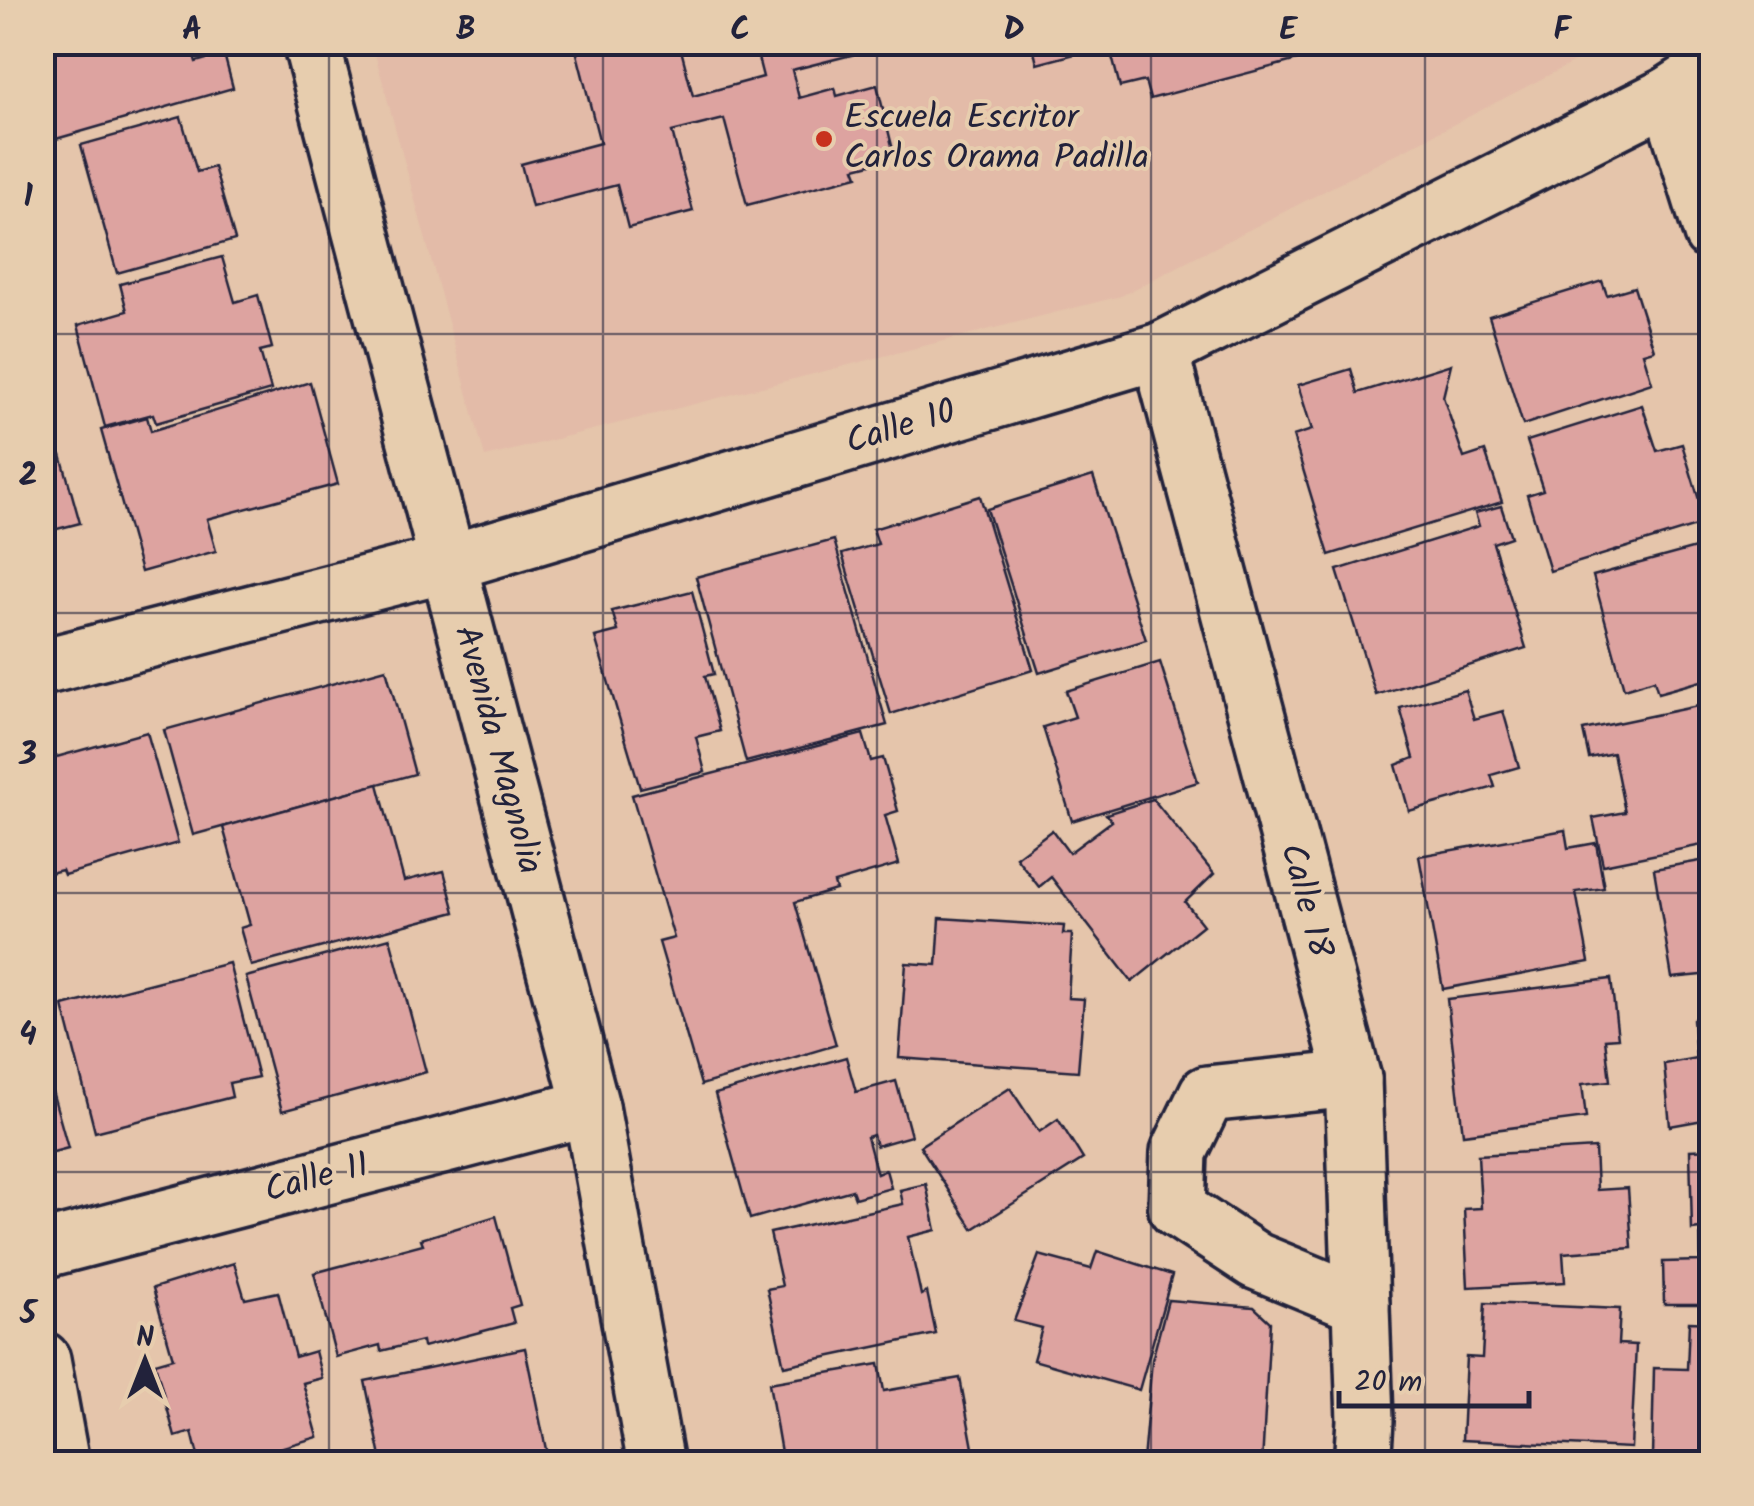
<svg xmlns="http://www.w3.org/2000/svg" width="1754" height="1506" viewBox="0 0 1754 1506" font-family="Kalam,sans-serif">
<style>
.built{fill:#e3bba8}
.building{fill:#dda3a0;stroke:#22223b;stroke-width:2.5}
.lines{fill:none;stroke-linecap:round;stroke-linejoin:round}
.minor-casing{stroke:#22223b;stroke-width:62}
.tertiary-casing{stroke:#22223b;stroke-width:62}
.minor{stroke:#e7cdae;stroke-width:55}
.tertiary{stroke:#e7cdae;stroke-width:55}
.grid{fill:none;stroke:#22223b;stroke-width:2.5;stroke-opacity:0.55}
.poi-dot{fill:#c8321e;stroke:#e7cdae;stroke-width:4}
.labels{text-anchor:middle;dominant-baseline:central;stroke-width:8;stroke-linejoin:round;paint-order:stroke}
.poi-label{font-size:35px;fill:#22223b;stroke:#e7cdae;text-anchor:start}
.street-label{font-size:35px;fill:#22223b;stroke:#e7cdae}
.neatline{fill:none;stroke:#22223b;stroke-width:4}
.grid-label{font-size:32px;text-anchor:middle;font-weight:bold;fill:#22223b}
</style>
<rect width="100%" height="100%" fill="#e5c5ab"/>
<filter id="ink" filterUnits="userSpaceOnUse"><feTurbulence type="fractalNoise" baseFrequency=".01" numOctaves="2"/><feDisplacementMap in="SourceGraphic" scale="20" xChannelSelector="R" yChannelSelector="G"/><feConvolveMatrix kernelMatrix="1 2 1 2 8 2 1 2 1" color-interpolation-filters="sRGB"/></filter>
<g filter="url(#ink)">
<path class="built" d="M372,43H1611L1121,296L485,457Z"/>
<g class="building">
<path d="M42,42H190L196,62L224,54L233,88L42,143Z"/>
<path d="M574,42H679L693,96L763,77L754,42H861L863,52L792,70L799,98L835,88L837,96L877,85L895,158L855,168L858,176L747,205L724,119L672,132L693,211L628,228L617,185L532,207L521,164L600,143Z"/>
<path d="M1032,42H1365L1150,99L1145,81L1120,87L1109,45L1037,64Z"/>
<path d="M181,117L197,172L214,167L235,240L117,273L81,145Z"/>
<path d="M222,257L235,302L258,295L272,348L260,351L271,390L156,423L153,414L105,427L78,325L127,311L120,284Z"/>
<path d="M1602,281L1607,295L1634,287L1654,350L1643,353L1652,383L1523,425L1489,316Z"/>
<path d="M1451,364L1443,397L1464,458L1485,451L1502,502L1329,555L1293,436L1312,430L1298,385L1351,369L1358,393Z"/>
<path d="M310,382L338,484L207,519L216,551L141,572L101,430L147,417L151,431Z"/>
<path d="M42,386L56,440L42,443Z"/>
<path d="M1642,405L1657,451L1682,444L1706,523L1550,571L1527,495L1543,490L1527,441Z"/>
<path d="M61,455L80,523L42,533V460Z"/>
<path d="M1093,476L1146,640L1039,673L987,509Z"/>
<path d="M980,496L1033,670L891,714L842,554L878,544L873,529Z"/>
<path d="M1501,506L1511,537L1493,543L1526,648L1376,695L1337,570L1479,526L1475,513Z"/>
<path d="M834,540L887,725L746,762L696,577Z"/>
<path d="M1699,547L1707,574L1712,573V678L1658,693L1654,680L1624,689L1593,576Z"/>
<path d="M692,591L714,674L705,676L720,731L696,737L705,772L640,788L595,637L618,631L612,611Z"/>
<path d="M1160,662L1198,782L1072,821L1043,727L1075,717L1066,691Z"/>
<path d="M386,669L415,774L193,835L164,730Z"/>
<path d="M1465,690L1474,719L1503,711L1519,767L1491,775L1495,787L1409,811L1396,765L1414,758L1400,708Z"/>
<path d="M1712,703V843L1603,865L1593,818L1625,812L1613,753L1589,758L1583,730Z"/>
<path d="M147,732L178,843L64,875L62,870L42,875V761Z"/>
<path d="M863,734L871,761L883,758L898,811L885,815L899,864L834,883L836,890L795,902L836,1045L701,1085L659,942L674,938L632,795Z"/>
<path d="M378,784L404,881L444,871L455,912L251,966L240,928L250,925L223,827Z"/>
<path d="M1153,799L1214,874L1185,902L1203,925L1132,982L1051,877L1039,887L1016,857L1052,830L1069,853L1112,821L1106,814Z"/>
<path d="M1565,830L1568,848L1596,843L1604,888L1576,892L1589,962L1443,989L1419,856Z"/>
<path d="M1712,859V974L1672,978L1654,869Z"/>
<path d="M940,918L1064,926L1063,934H1072L1068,998L1084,999L1078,1071L899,1058L906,963L937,965Z"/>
<path d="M390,938L426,1072L282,1111L246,977Z"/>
<path d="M229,963L258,1077L229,1083L232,1097L95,1132L63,1006Z"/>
<path d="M1611,979L1618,1038L1605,1039L1610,1081L1582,1084L1586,1118L1463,1134L1447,999Z"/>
<path d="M1712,1017V1146H1706L1703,1120L1670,1126L1664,1064L1696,1058L1693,1019Z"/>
<path d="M42,1055L68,1148L42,1155Z"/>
<path d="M846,1057L856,1092L896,1081L911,1136L876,1146L873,1135L867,1137L877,1174L886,1170L891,1188L855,1198L852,1190L750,1219L715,1094Z"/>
<path d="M1010,1088L1039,1132L1058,1119L1083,1159L973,1229L920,1146Z"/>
<path d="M1595,1148L1597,1190L1628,1188L1632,1248L1563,1253L1565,1282L1468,1287L1464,1209L1481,1208L1478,1155Z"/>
<path d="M1712,1149V1304H1664L1663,1262L1701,1261L1700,1229L1692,1230L1690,1150Z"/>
<path d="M926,1184L936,1230L908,1237L921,1295L927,1292L936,1334L784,1366L767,1289L782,1286L770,1233L903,1204L900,1190Z"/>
<path d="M496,1216L520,1305L510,1308L514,1323L423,1347L422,1341L381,1351L380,1345L336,1357L314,1273L423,1244L421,1239Z"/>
<path d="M1097,1251L1172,1275L1139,1390L1033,1360L1042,1328L1014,1321L1039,1255L1091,1269Z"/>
<path d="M234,1263L245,1299L278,1292L295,1357L315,1351L322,1378L303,1383L318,1437L248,1457L250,1464H200L192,1432L175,1437L155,1363L173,1358L153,1288Z"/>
<path d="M1168,1300L1254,1307L1270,1322L1262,1464H1111L1112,1460L1143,1461L1152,1360Z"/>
<path d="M1485,1303L1620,1309L1618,1344L1636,1345L1631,1448L1462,1440L1466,1357L1482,1358Z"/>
<path d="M1689,1322L1712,1323V1459L1652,1458L1654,1368L1687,1369Z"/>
<path d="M525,1348L549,1464L382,1462L365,1381Z"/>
<path d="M879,1364L884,1391L960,1378L976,1464H783L769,1383Z"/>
<path d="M1478,1458L1550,1462L1478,1464Z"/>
</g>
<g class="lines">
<g class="minor-casing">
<g id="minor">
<path d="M1669,95L1712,233"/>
<path d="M1160,351L1353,1079L1365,1421L1362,1464"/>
<path d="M42,667L448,563L1160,351L1669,95L1712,67"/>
<path d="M1353,1079L1207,1094L1179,1152L1177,1209L1256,1261L1361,1304"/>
<path d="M42,1250L591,1107"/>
<path d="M42,1360L61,1464"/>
</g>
</g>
<g class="tertiary-casing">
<path id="tertiary" d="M311,42L591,1107L656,1464"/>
</g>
<use href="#minor" class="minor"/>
<use href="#tertiary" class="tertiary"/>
</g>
</g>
<path class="grid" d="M329,42V1464M603,42V1464M877,42V1464M1151,42V1464M1425,42V1464M42,334H1712M42,613H1712M42,893H1712M42,1172H1712"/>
<circle class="poi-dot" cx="824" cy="139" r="10"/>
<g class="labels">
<g class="poi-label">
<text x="844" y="119">Escuela Escritor<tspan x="844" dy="40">Carlos Orama Padilla</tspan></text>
</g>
<g class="street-label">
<text transform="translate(901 428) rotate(-17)">Calle 10</text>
<text transform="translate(497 750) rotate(75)">Avenida Magnolia</text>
<text transform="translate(1305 901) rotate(75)">Calle 18</text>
<text transform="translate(317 1179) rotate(-15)">Calle 11</text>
</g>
</g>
<rect width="1754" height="1506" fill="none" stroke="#e7cdae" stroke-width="110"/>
<g transform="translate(145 1361)" stroke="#e7cdae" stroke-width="8" paint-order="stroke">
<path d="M0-8L18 38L0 25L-18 38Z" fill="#22223b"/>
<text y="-15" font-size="28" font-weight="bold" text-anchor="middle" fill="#22223b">N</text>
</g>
<path d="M1339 1391v15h190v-15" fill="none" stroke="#22223b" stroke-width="5"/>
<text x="1354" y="1391" font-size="30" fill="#22223b" stroke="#e7cdae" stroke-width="8" paint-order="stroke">20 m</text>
<rect x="55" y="55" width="1644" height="1396" class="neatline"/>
<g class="grid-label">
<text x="192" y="39">A</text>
<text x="466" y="39">B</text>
<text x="740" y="39">C</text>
<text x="1014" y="39">D</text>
<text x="1288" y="39">E</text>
<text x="1562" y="39">F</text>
<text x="28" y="206">1</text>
<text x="28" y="485">2</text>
<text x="28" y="764">3</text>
<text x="28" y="1044">4</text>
<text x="28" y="1323">5</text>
</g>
</svg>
